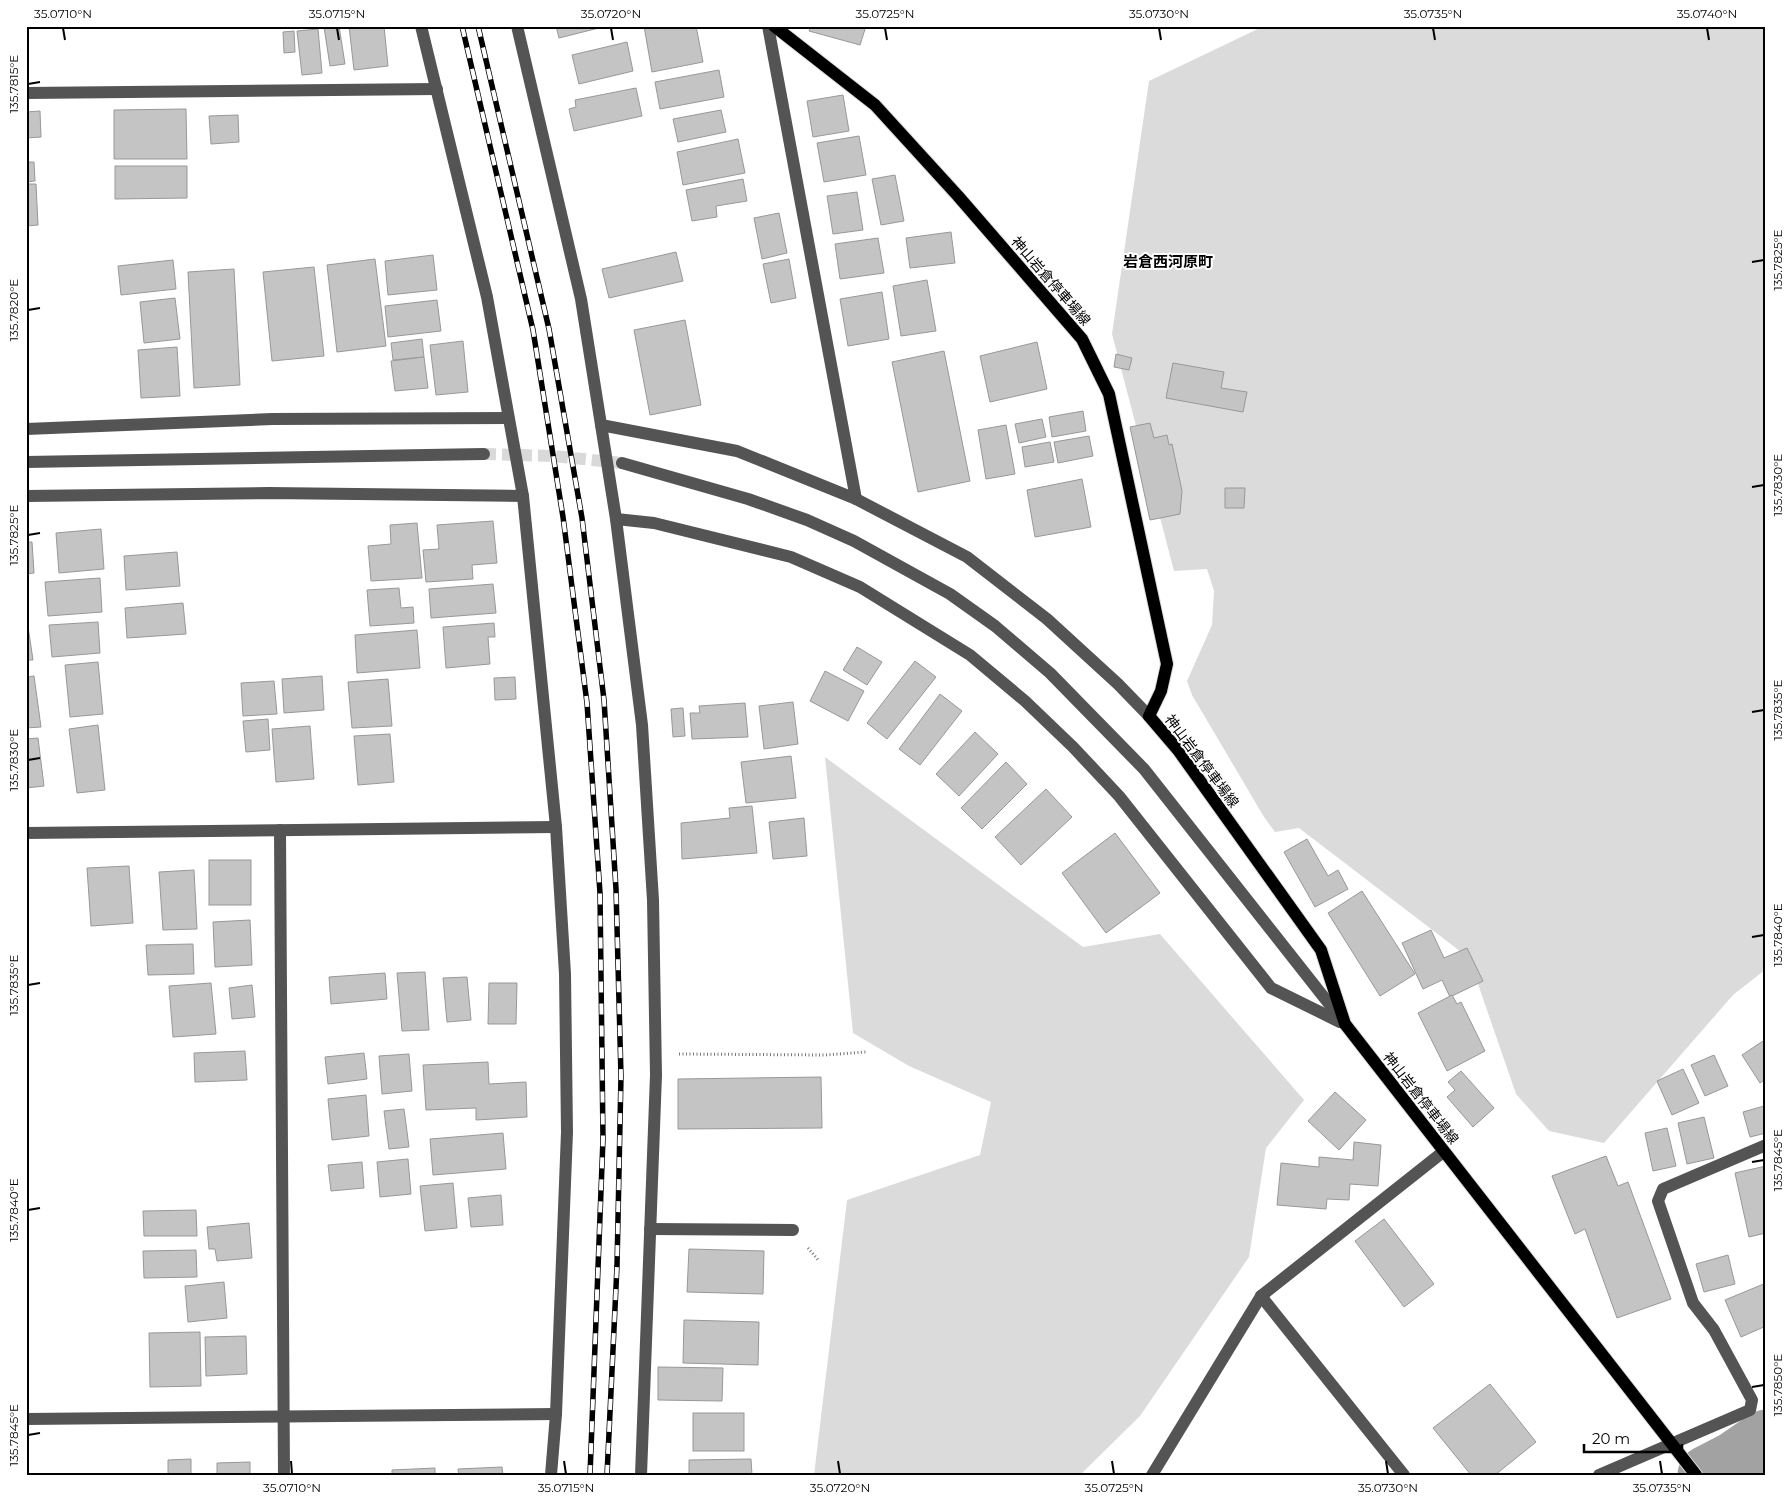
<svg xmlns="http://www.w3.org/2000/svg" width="1792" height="1501" viewBox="0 0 1792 1501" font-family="Montserrat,'Noto Sans JP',sans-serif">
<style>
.green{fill:#dbdbdb}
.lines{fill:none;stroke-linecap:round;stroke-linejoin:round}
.river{stroke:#a2a2a2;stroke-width:59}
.building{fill:#c4c4c4;stroke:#989898}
.minor-tunnel{stroke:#d9d9d9;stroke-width:12;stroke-dasharray:12 6;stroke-linecap:butt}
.major-casing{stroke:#dbdbdb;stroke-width:14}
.path{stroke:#767676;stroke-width:3;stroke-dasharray:1 2.5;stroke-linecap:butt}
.minor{stroke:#545454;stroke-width:12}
.major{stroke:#000;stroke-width:12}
.rail-casing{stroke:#000;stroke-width:5.5}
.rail{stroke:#fff;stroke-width:4;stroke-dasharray:11;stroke-linecap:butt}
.ticks{fill:none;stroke:#000;stroke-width:2}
.labels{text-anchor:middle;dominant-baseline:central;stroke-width:4;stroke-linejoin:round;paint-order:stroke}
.street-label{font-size:14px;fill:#000;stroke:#fff}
.neighbourhood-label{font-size:15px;font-weight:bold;fill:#000;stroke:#fff}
.neatline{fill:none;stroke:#000;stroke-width:2}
.ticks-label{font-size:12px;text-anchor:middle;fill:#000}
</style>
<rect width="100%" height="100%" fill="#fff"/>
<g class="green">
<path d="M1264,26H1766V969L1733,995L1604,1143L1549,1131L1516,1094L1469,958L1299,828L1275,832L1264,817L1192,695L1187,681L1212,625L1214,591L1207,569L1174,571L1112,334L1149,81Z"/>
<path d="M825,757L1083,947L1160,934L1304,1100L1266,1148L1249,1257L1140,1416L1080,1475H814L847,1200L980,1155L991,1102L909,1066L853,1033Z"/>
</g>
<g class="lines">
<path class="river" d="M1707,1475L1734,1461L1766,1439"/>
</g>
<g class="building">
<path d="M339,26L345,64L330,66L324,27Z"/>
<path d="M349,26H384L388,66L354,70Z"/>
<path d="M556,26H607L559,38Z"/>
<path d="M644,26H696L703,62L652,72Z"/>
<path d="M811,26H866L860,45L809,31Z"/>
<path d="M318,29L322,73L302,75L297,31Z"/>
<path d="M294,31L295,52L284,53L283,32Z"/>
<path d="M627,42L633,71L579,84L572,55Z"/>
<path d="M719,70L724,97L660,109L655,82Z"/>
<path d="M636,88L642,116L574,131L569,109L576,107L575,100Z"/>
<path d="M843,95L849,131L813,137L807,101Z"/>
<path d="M186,109L187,159H114V110Z"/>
<path d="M721,110L726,132L678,142L673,119Z"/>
<path d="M40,111L41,137L26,138V112Z"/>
<path d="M238,115L239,142L211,144L209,116Z"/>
<path d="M859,136L866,175L824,182L817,143Z"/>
<path d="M738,139L745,173L683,185L677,152Z"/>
<path d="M26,162H34L35,181L26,182Z"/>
<path d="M115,166H187V198L115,199Z"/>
<path d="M895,175L904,221L881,225L872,179Z"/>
<path d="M743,179L747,201L716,206L717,217L692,221L686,190Z"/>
<path d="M26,184H36L38,225L26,226Z"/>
<path d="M857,192L863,230L833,234L827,196Z"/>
<path d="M779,213L787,253L762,259L754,218Z"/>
<path d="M951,232L955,263L910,268L906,238Z"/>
<path d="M878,238L884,273L840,279L835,244Z"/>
<path d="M676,252L683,281L609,298L602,269Z"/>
<path d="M433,255L437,290L388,295L385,261Z"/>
<path d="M375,259L386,346L337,352L327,265Z"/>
<path d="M789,259L796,298L771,303L763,264Z"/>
<path d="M173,260L176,289L121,295L118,266Z"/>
<path d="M314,267L324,356L272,361L263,272Z"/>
<path d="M234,269L240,385L194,388L188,272Z"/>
<path d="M927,280L936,331L901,336L893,286Z"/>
<path d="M882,292L889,339L848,346L840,299Z"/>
<path d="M175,298L180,339L144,343L140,302Z"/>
<path d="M437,300L441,331L388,337L385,306Z"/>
<path d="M685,320L701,405L650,415L634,330Z"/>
<path d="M422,339L424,357L393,360L391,343Z"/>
<path d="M463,341L468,392L436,395L430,345Z"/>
<path d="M1037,342L1047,389L990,402L980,356Z"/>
<path d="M177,347L180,396L141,398L138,350Z"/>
<path d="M944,351L970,481L918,492L892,362Z"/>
<path d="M1116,354L1132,358L1129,370L1114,367Z"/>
<path d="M424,357L428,388L395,391L391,361Z"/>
<path d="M1173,363L1224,372L1221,388L1247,392L1243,412L1166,398Z"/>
<path d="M1083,411L1086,431L1052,437L1049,417Z"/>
<path d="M1042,419L1046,437L1019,443L1015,424Z"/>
<path d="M1150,423L1154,438L1167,435L1169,445L1172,444L1182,491L1180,514L1150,520L1130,427Z"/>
<path d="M1006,425L1015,474L986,479L978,430Z"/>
<path d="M1089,436L1093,456L1058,463L1054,442Z"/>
<path d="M1050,442L1054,462L1025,467L1022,447Z"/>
<path d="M1082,479L1091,527L1035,537L1027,490Z"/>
<path d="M1225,488H1245L1244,508H1225Z"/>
<path d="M493,521L497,563L472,565L473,579L426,582L423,550L439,549L437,525Z"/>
<path d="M417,523L422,578L371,581L368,546L391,544L390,525Z"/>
<path d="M101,529L104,569L59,573L56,533Z"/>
<path d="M26,542H32L34,573L26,574Z"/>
<path d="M177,552L180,586L126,590L124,556Z"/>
<path d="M100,578L102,612L48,616L45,582Z"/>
<path d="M493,584L496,613L431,618L429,589Z"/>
<path d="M399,588L401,608L413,607L414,623L370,626L367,590Z"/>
<path d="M183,603L186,634L127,638L125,608Z"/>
<path d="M26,613L33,660H26Z"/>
<path d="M98,622L100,653L52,657L49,625Z"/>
<path d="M494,623L495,637H488L490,664L446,668L443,627Z"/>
<path d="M417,630L420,668L357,673L355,635Z"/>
<path d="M857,647L882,662L867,685L843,670Z"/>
<path d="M915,661L936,677L887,739L867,723Z"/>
<path d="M98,662L103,714L70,717L65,665Z"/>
<path d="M825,671L864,691L848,721L810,701Z"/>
<path d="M34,676L41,727L26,728V677Z"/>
<path d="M322,676L324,710L284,713L282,679Z"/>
<path d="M515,677L516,699L495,700L494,678Z"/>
<path d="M388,679L392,726L352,728L348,682Z"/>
<path d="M274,681L277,714L243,716L241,683Z"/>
<path d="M940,694L962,711L920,765L899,749Z"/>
<path d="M793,702L798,744L764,749L759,706Z"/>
<path d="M745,703L748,737L692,739L690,713H700L699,706Z"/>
<path d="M683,708L685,736L673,737L671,709Z"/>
<path d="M268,719L270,750L246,752L243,721Z"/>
<path d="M98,725L105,790L77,793L69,729Z"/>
<path d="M310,726L314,779L276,782L272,729Z"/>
<path d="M975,732L998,754L959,796L936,774Z"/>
<path d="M390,734L394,782L358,785L354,736Z"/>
<path d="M38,738L44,786L26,788V739Z"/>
<path d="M791,756L796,798L746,803L741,762Z"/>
<path d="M1006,762L1027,784L982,829L961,808Z"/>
<path d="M1046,789L1072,817L1021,865L995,837Z"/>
<path d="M752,806L757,853L682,859L681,823L730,818L729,808Z"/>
<path d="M804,818L807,856L773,859L769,822Z"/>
<path d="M1115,833L1160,893L1106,933L1062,873Z"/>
<path d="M1307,839L1328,876L1338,870L1348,889L1315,907L1284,852Z"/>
<rect x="209" y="860" width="42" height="45"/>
<path d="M129,866L133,923L91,926L87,868Z"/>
<path d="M194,870L197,929L163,930L159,872Z"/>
<path d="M1362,891L1415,974L1380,996L1328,913Z"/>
<path d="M250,920L252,965L215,967L213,922Z"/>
<path d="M1431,930L1444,958L1467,948L1483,981L1450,997L1442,980L1423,989L1402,943Z"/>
<path d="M193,944L194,974L148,975L146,945Z"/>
<path d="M425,972L429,1030L402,1031L397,973Z"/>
<path d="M385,973L387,999L331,1004L329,977Z"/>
<path d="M467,977L471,1020L447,1022L443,978Z"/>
<path d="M211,983L216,1034L173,1037L169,986Z"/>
<path d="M489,983H517L516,1024H488Z"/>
<path d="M252,985L255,1017L232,1019L229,988Z"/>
<path d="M1452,995L1457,1004L1461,1002L1485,1051L1447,1071L1418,1013Z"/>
<path d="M1766,1039V1079L1760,1083L1742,1055Z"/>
<path d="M245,1051L247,1080L195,1082L194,1053Z"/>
<path d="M364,1053L367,1079L328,1084L325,1057Z"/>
<path d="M409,1054L412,1091L382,1094L379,1056Z"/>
<path d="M1714,1055L1728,1086L1705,1096L1691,1065Z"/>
<path d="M488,1062L489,1084L526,1082L527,1117L476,1120V1108L426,1110L423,1065Z"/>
<path d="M1683,1069L1699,1103L1672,1115L1657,1081Z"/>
<path d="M1461,1071L1494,1108L1473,1127L1447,1097L1455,1090L1448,1082Z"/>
<path d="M821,1077L822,1128L678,1129V1079Z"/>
<path d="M1335,1092L1366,1120L1339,1150L1308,1121Z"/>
<path d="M366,1095L369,1136L332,1140L328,1099Z"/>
<path d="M1764,1106L1766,1115V1133L1750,1137L1743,1112Z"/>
<path d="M404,1109L409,1147L389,1149L384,1111Z"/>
<path d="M1704,1117L1714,1158L1687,1164L1678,1123Z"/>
<path d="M1667,1128L1676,1166L1653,1171L1645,1133Z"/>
<path d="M503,1133L506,1169L433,1175L430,1139Z"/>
<path d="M1354,1142L1381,1145L1378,1186L1350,1184L1349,1200L1327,1199L1326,1209L1277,1205L1281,1163L1319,1167V1157L1353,1160Z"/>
<path d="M1606,1156L1618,1186L1628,1182L1671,1299L1617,1318L1585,1229L1575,1234L1552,1176Z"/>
<path d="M408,1159L411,1194L380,1197L377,1162Z"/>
<path d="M362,1162L364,1188L331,1191L328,1165Z"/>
<path d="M1766,1166V1233L1749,1237L1735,1173Z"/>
<path d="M453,1183L457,1228L425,1231L420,1186Z"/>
<path d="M501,1195L503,1225L471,1227L468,1198Z"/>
<path d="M196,1210L197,1236H144L143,1211Z"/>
<path d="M1384,1219L1434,1284L1404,1307L1355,1241Z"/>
<path d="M249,1223L252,1258L217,1261L215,1249H209L207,1227Z"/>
<path d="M689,1249L764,1251L763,1294L687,1292Z"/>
<path d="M196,1250L197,1277L144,1278L143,1251Z"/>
<path d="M1728,1255L1735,1284L1704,1292L1696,1264Z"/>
<path d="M224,1282L227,1318L188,1322L185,1286Z"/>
<path d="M1766,1283V1326L1741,1337L1725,1300Z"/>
<path d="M684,1320L759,1322L758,1365L683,1363Z"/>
<path d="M200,1332L201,1386L150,1387L149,1333Z"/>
<path d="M246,1336L247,1374L206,1376L205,1337Z"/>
<path d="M658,1367L723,1368L722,1401L658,1400Z"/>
<path d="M1490,1384L1536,1442L1495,1475H1471L1433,1428Z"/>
<rect x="693" y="1413" width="51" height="38"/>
<path d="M191,1459V1475H168V1460Z"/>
<path d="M751,1459L752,1475H689V1460Z"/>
<path d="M250,1462V1475H217V1463Z"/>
<path d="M502,1467L503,1475H459L458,1469Z"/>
<path d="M435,1468V1475H392V1470Z"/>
</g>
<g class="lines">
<path class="minor-tunnel" d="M484,454L553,456L622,463"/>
<g class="major-casing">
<path id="major" d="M774,26L875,105L958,196L1082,339L1109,394L1167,664L1161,691L1149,716L1178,750L1321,950L1345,1024L1696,1475"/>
</g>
<g class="path">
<path d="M679,1054L825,1055L866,1052"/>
<path d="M808,1248L819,1261"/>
</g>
<g class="minor">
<path d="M421,26L487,297L523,496L556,827L565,974L567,1132L556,1414L551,1475"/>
<path d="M517,26L581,299L616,519L642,725L653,900L656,1075L641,1475"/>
<path d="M768,26L856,499"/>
<path d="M26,93L437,89"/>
<path d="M601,425L737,451L856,499L967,557L1047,619L1118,684L1149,716"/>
<path d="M26,429L272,419L508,418"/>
<path d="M26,462L484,454"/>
<path d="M622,463L748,499L807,520L854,541L950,594L995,626L1050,673L1144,769L1345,1024"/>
<path d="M26,496L269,493L523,496"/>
<path d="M616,519L654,523L791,557L860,587L970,655L1025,701L1073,747L1119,796L1271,988L1340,1022"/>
<path d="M280,830L284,1475"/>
<path d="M26,833L556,827"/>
<path d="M650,1229L793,1230"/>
<path d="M1261,1296L1404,1475"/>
<path d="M26,1419L556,1414"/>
<path d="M1152,1475L1261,1296L1443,1152"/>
<path d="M1599,1475L1750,1410L1752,1400L1714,1330L1693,1303L1658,1201L1663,1189L1766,1145"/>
</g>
<use href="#major" class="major"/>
<g class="rail-casing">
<g id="rail">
<path d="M462,26L533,330L563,517L587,703L600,893L603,1139L590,1475"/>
<path d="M478,26L549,329L582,518L604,700L616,889L621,1076L617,1266L607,1475"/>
</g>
</g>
<use href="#rail" class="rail"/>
</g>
<path class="ticks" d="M63,28L65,40M337,28L339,40M611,28L613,40M885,28L887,40M1159,28L1161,40M1433,28L1435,40M1707,28L1709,40M28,84L40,82M1752,262L1764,260M28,310L40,308M1752,487L1764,485M28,535L40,533M1752,712L1764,710M28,760L40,758M1752,937L1764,935M28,985L40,983M1752,1162L1764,1160M28,1210L40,1208M1752,1387L1764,1385M28,1435L40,1433M291,1461L292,1474M564,1461L566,1474M838,1461L840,1474M1112,1461L1114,1474M1386,1461L1388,1474M1660,1461L1662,1474"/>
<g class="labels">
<g class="street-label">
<text transform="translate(1051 281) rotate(49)">神山岩倉停車場線</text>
<text transform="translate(1202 761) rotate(53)">神山岩倉停車場線</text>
<text transform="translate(1421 1098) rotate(52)">神山岩倉停車場線</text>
</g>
<g class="neighbourhood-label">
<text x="1168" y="261">岩倉西河原町</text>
</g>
</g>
<rect width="1792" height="1501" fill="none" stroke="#ffffff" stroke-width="55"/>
<path d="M1584 1444v8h98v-8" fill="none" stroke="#000000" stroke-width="2.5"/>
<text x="1592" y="1444" font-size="15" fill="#000000" stroke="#ffffff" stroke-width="4" paint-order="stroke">20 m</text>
<rect x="28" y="28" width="1736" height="1446" class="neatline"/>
<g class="ticks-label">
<text x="63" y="18">35.0710°N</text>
<text x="337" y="18">35.0715°N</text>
<text x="611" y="18">35.0720°N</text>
<text x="885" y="18">35.0725°N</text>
<text x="1159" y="18">35.0730°N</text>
<text x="1433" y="18">35.0735°N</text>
<text x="1707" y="18">35.0740°N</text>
<text transform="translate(14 84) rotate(-90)" y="4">135.7815°E</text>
<text transform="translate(1778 260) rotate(-90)" y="4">135.7825°E</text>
<text transform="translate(14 310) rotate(-90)" y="4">135.7820°E</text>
<text transform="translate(1778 485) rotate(-90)" y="4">135.7830°E</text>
<text transform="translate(14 535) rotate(-90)" y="4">135.7825°E</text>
<text transform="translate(1778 710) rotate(-90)" y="4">135.7835°E</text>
<text transform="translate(14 760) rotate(-90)" y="4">135.7830°E</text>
<text transform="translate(1778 935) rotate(-90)" y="4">135.7840°E</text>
<text transform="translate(14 985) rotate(-90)" y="4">135.7835°E</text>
<text transform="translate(1778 1160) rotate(-90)" y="4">135.7845°E</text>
<text transform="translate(14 1210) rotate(-90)" y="4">135.7840°E</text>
<text transform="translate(1778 1385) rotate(-90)" y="4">135.7850°E</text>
<text transform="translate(14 1435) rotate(-90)" y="4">135.7845°E</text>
<text x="292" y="1492">35.0710°N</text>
<text x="566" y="1492">35.0715°N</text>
<text x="840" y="1492">35.0720°N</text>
<text x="1114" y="1492">35.0725°N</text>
<text x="1388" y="1492">35.0730°N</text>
<text x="1662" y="1492">35.0735°N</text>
</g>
</svg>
